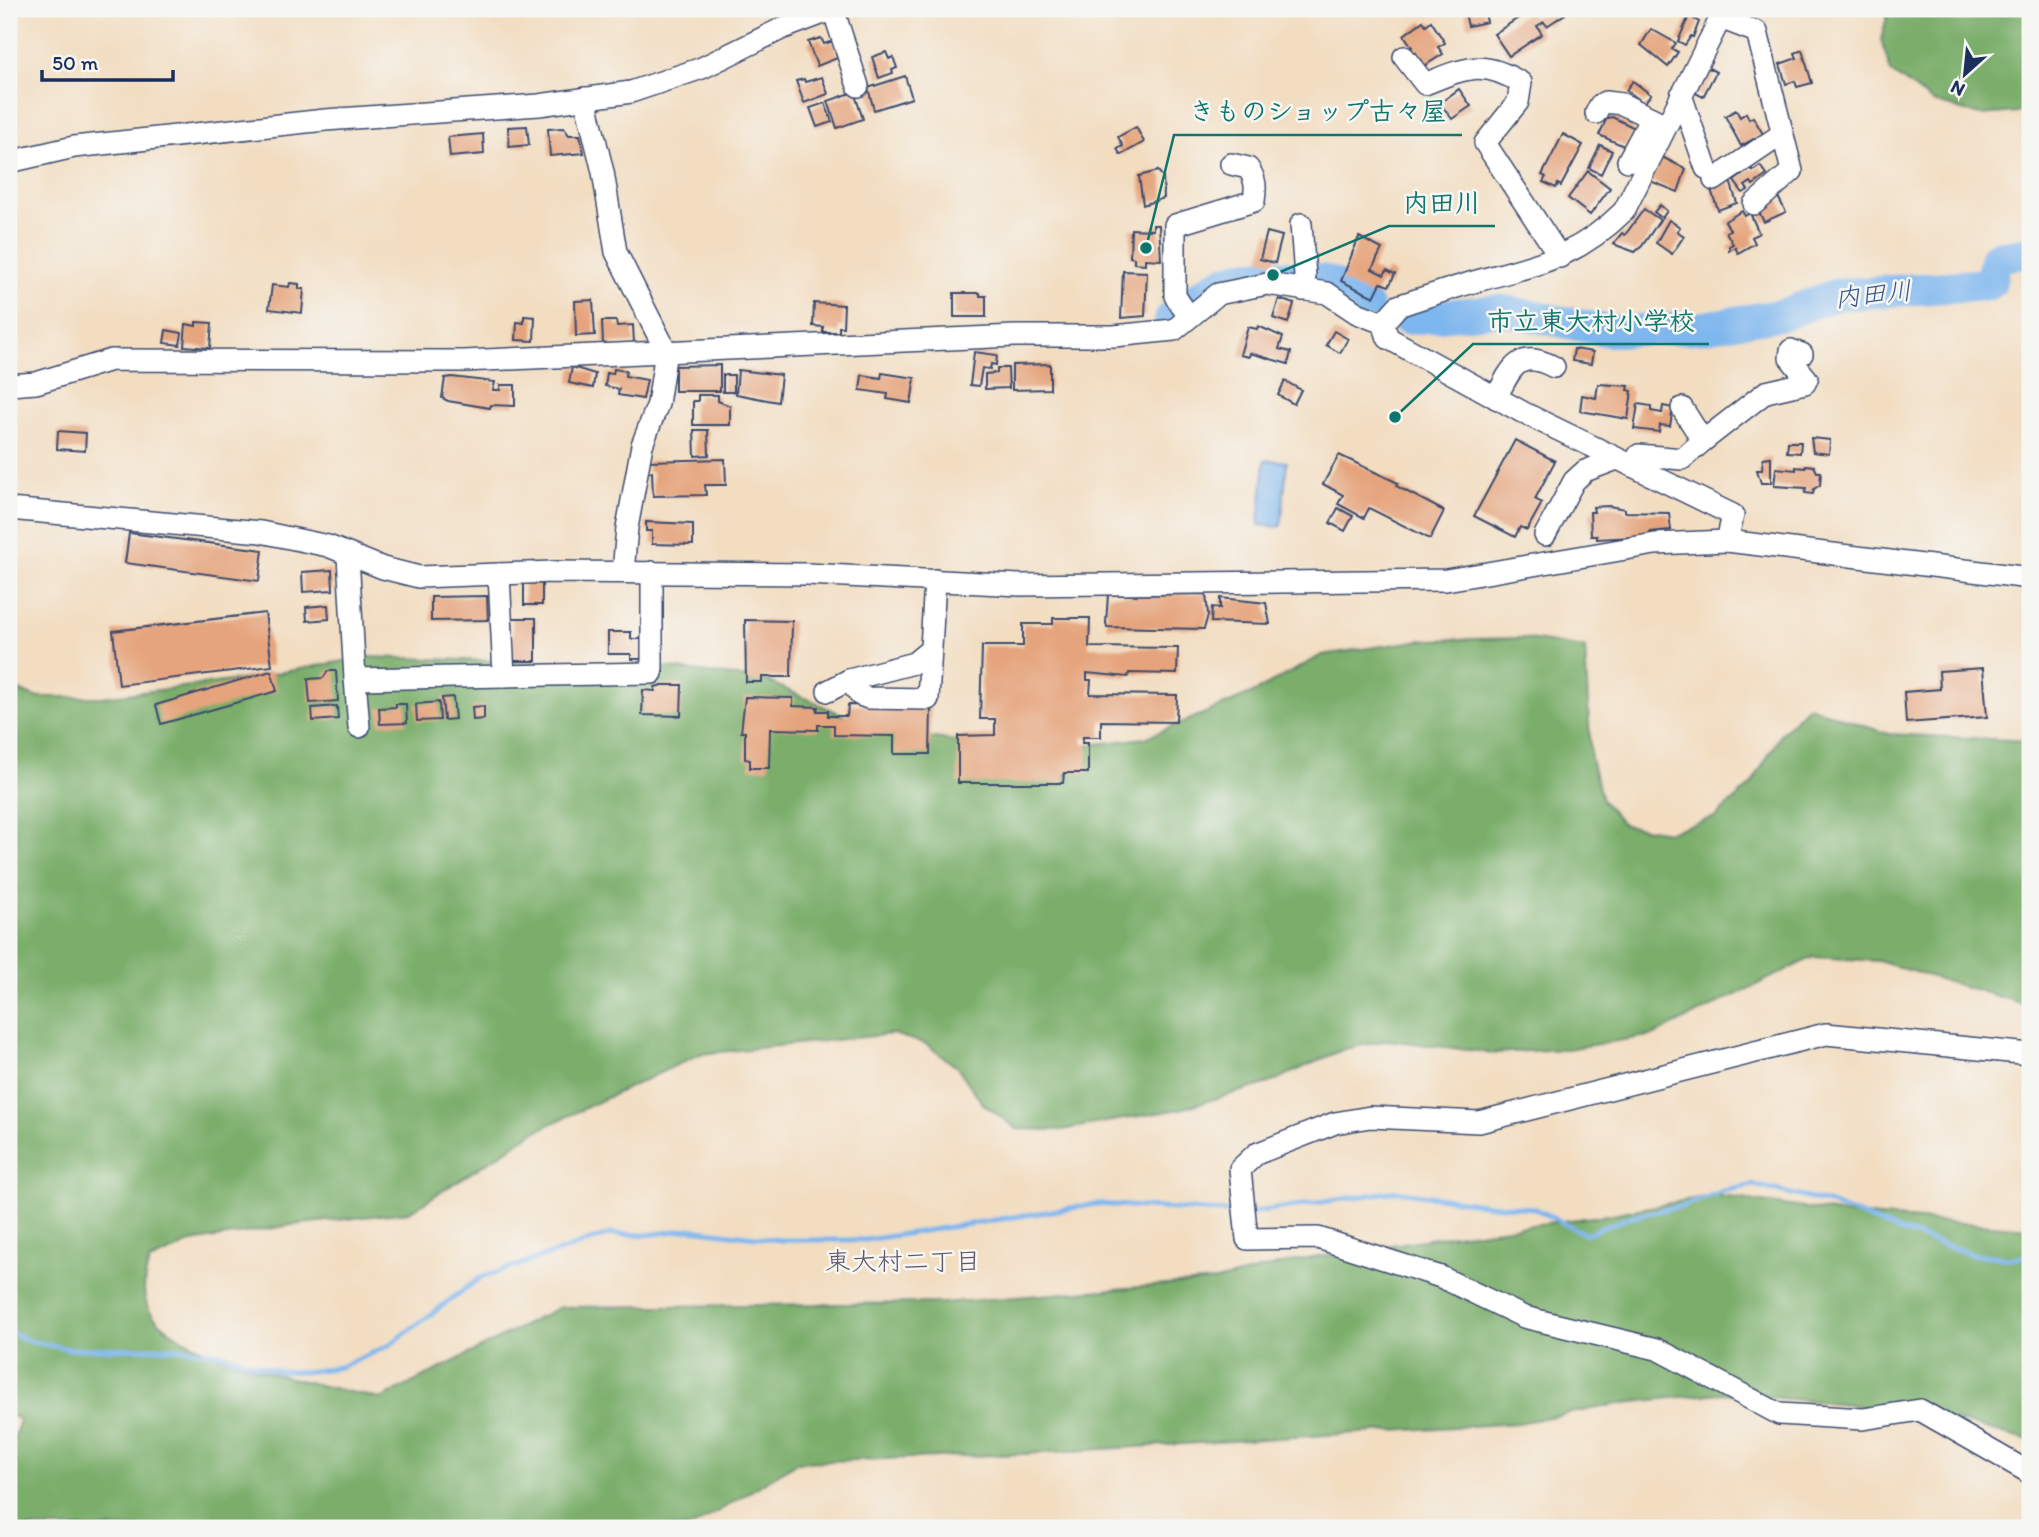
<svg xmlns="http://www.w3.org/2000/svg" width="2039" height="1537" viewBox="0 0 2039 1537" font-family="Itim,'Klee One',sans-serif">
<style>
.forest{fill:#7aae6b;stroke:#4a6e64;stroke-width:2}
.water{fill:#7eb6ee;stroke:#4c72a6;stroke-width:2}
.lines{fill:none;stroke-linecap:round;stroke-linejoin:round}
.stream{stroke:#7eb6ee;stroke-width:5}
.river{stroke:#7eb6ee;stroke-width:32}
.building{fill:#e5a47d}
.minor-casing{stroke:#3b496d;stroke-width:24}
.minor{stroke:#fff;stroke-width:21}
.labels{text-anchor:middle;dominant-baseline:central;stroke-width:5;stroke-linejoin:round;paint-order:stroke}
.water-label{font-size:26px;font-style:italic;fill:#395889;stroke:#f6f6f2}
.neighbourhood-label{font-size:26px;fill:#625869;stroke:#f6f6f2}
.leader{fill:none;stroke:#0f766e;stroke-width:2.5}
.callout-dot{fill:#0f766e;stroke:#f6f6f2;stroke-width:2.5}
.callout-label{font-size:26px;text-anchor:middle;font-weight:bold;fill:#0f766e;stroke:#f6f6f2;stroke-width:5;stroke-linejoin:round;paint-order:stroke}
</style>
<rect width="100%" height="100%" fill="#f6f6f2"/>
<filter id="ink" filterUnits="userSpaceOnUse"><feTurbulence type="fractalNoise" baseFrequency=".0143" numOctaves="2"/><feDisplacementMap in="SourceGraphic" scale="14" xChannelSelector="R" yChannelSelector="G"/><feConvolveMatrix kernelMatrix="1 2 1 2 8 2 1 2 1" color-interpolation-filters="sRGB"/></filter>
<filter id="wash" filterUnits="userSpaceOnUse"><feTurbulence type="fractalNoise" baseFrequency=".00686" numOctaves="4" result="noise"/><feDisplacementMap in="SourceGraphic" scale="28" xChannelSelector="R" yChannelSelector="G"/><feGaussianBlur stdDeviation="1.57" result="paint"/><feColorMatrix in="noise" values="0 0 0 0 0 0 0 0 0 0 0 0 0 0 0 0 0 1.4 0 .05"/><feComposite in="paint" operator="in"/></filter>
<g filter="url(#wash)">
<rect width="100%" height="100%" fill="#f2ddc1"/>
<g class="forest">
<path d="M1889,9H2030V111L1980,115L1933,102L1891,72L1881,40Z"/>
<path d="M1523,638L1585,648L1591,759L1602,800L1624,825L1669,832L1715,817L1751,785L1781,734L1808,706L1888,734L2030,741V1006L1878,961L1813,957L1654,1035L1567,1049L1492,1053L1389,1040L1344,1049L1269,1083L1180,1109L1061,1130L1017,1129L982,1103L958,1068L926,1044L893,1034L700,1054L538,1130L409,1212L291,1225L192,1242L150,1261C143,1277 140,1302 154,1317C194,1362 322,1385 381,1399L560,1307L941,1303L1216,1281L1294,1261L1447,1236L1601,1216L1715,1195L1852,1215L2030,1228V1441L1959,1422L1846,1404L1721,1393L1623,1403L1518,1423L1023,1454L798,1462L691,1528H9V1453L20,1420L9,1414V686L35,697H102L239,680L366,657L653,666L765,680L876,730L978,744L1080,746L1145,738L1251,694L1322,655L1423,640Z"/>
</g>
<path class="water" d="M1265,460L1287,462L1281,527L1259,525Z"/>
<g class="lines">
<g class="stream">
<path d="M1248,1213L1397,1191L1489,1205L1534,1208L1585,1234L1636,1215L1683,1206L1723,1191L1754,1185L1828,1203L1894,1229L1972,1254L2010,1258L2030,1256"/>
<path d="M9,1332L29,1341L69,1349L177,1348L218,1353L276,1371L305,1372L340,1367L388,1346L480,1278L611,1234L647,1235L691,1229L780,1240H866L1097,1204L1238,1213"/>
</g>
<g class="river">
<path d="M1170,318C1220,281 1228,269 1293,277C1304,279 1321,278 1331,283C1344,291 1351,302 1367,307"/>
<path d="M1407,319L1499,310L1610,331L1698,328L1785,314L1835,295L1990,284L1996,257L2030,252"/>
</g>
</g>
<g id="blocks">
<g class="building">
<path d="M1464,9H1484L1487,22L1468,26Z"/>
<path d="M1545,9H1561L1565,14L1547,26L1544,22L1537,26L1542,34L1509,56L1494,34L1529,11L1533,17Z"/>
<path d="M1689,16L1699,22L1693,37L1691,36L1685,45L1678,41Z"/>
<path d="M1423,21L1426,25L1431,21L1445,43L1438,47L1443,54L1424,66L1416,53L1412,56L1408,49L1412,47L1404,35Z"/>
<path d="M1651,29L1676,43L1672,49L1678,52L1668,67L1641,45Z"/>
<path d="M821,38L824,44L833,41L840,57L817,66L808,42Z"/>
<path d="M1802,50L1812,83L1797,87L1795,81L1786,84L1780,64L1797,58L1795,53Z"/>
<path d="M886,52L889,59L893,57L897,68L892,70L893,73L879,78L872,57Z"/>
<path d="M1705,66L1716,72L1703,97L1692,91Z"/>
<path d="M905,76L912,98L874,110L868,88Z"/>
<path d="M822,77L828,94L804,103L796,81L804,79L805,82Z"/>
<path d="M1633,81L1651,95L1644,103L1626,90Z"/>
<path d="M1459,89L1471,106L1452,119L1440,103Z"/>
<path d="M854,92L863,119L837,128L828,101Z"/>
<path d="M825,103L832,122L817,127L810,108Z"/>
<path d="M1736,110L1740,117L1746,113L1749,119L1753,117L1763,134L1741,146L1725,116Z"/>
<path d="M1612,117L1635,128L1626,147L1599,135L1607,118Z"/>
<path d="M527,126L529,145L509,147L508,127Z"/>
<path d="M1136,127L1144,142L1121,155L1117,149L1123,146L1118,137Z"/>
<path d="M564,128L569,135H580L584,153L550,156L548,129Z"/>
<path d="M483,134L484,154L450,157L448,137Z"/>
<path d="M1563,134L1583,145L1561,186L1558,184L1556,188L1543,182L1546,177L1542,175Z"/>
<path d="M1600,145L1612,151L1601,174L1589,168Z"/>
<path d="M1662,157L1686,169L1678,192L1650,181Z"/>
<path d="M1760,166L1767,175L1753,185L1751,182L1745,186L1748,190L1743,193L1734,181L1751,168L1753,171Z"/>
<path d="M1158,171L1163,177L1164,198L1143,205L1139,176Z"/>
<path d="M1588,171L1610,188L1590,215L1568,198Z"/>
<path d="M1730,181L1737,203L1718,210L1710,187Z"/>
<path d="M1778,197L1786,212L1764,222L1757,208Z"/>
<path d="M1660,205L1667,211L1662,218L1654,212Z"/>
<path d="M1644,209L1660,220L1642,246L1635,252L1613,244L1622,233L1625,235Z"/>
<path d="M1742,211L1745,216L1750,213L1759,233L1752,237L1755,243L1738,253L1735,247L1729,251V246L1733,244L1726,232L1730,230L1725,221Z"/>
<path d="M1669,220L1680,227L1677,231L1684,236L1672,254L1656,243Z"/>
<path d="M1153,225H1159L1161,260L1145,259V264L1134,263V258L1130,257L1131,229L1153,230Z"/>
<path d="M1267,232L1282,236L1275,263L1260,259Z"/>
<path d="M1359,237L1382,249L1372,269L1384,275L1387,270L1395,274L1389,286L1381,283L1374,297L1341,281Z"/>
<path d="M1123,271L1147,272L1145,316L1121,318Z"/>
<path d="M290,283L299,284V289H304L302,313L269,309L272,285L289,287Z"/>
<path d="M954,293H980V296H986V317H954Z"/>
<path d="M1279,299L1294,304L1288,323L1273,318Z"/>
<path d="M593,300L595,335L576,336L575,301Z"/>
<path d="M814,303L844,305L843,327H839V332H823V327L813,326Z"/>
<path d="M524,316L535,317L534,341L516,340L517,322L524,323Z"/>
<path d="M602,321H616L617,326L633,325L634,343L603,344Z"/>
<path d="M196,322L212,323L210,348L184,346L186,324L196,326Z"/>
<path d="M1258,326L1283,337L1279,349L1291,352L1288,364L1250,353L1249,357L1240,355L1248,327L1257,329Z"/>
<path d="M166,330L182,333L180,345L164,343Z"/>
<path d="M1334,331L1348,339L1340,353L1326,345Z"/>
<path d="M1574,349L1593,352L1591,364L1572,361Z"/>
<path d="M974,352L997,355L996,365L991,364L990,369L982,368L979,386L970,385Z"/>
<path d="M1050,364V389L1012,390V365Z"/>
<path d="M720,365V391H675V366Z"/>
<path d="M572,367L595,374L593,388L569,383Z"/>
<path d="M997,368H1008L1009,388L985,389V374L997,373Z"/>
<path d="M614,369L626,371L625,376L647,380L643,399L618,395L619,389L605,386L607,373L613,374Z"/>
<path d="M738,370L781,375L778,402L736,394Z"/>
<path d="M882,373L915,378L911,403L887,399L888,394L860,390L862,375L881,378Z"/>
<rect x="723" y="375" width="11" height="17"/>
<path d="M452,377L495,382L493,390H500V385H515V406L491,405L490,408L448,401L442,398L445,378Z"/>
<path d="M1285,381L1301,390L1294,404L1278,395Z"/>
<path d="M1598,384L1629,386L1628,390L1632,391L1628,419L1580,411L1582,395L1596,398Z"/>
<path d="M698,395H718V401L730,406V425H693V401H698Z"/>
<path d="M1638,404L1651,406V411L1662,413L1663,406L1673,408L1670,426L1660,425L1659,432L1634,429Z"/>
<path d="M694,430H708L709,455L695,456Z"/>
<path d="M58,431L86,433L85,451L57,449Z"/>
<path d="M1811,438L1830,440L1829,454L1813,452Z"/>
<path d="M1515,440L1555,461L1535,499L1542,503L1527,530L1520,527L1515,537L1474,516Z"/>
<path d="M1788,442H1801L1800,453L1787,452Z"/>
<path d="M1339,455L1398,483L1396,486L1444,511L1430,539L1369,508L1364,518L1338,504L1343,495L1323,484Z"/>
<path d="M1771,457V483H1761L1757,470H1762L1763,458Z"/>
<path d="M725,459L726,485H705L706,495L653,496L652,472H648V461Z"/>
<path d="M1806,465L1814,466L1817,472H1821L1820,485L1814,489L1813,494L1805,493L1806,488L1774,486L1776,468L1796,470V467L1805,468Z"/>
<path d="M1609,506L1625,509V512L1669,513L1671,530L1650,532L1651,536L1597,539V536H1591L1590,512H1594L1593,507Z"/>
<path d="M1338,508L1353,516L1345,531L1330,523Z"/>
<path d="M646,522L693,524V545L652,544V531H646Z"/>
<path d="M129,533L263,550L259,581L125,563Z"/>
<path d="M332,570L333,590L303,592L302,572Z"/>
<path d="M542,583V605H524V584Z"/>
<path d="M1206,594L1208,615L1204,629L1107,627L1106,623L1108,595Z"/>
<path d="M487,596L488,620L431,621V597Z"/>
<path d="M1220,598L1266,603L1270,624L1211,622L1212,607L1220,608Z"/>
<path d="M328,605L329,619L307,621L306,607Z"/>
<path d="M265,613L272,666L119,685L113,631Z"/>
<path d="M512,618H536V661H513Z"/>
<path d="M1053,618H1090L1089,647L1178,648L1177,674L1129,673L1128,677L1087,673V680H1091L1090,694L1177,695L1176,722L1101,721V737H1083L1082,743H1088V773H1064L1063,783H958V736L995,735V719H980L982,646H1023V624H1053Z"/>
<path d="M745,620L792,621L791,677H762V682H746Z"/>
<path d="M608,632H631V639H641V659H631V654H608Z"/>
<path d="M1983,668L1987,717L1906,723L1904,692L1940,689L1939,671Z"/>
<path d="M271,671L277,691L161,724L156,705Z"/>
<path d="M328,671H336L338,701L310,703L308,679L323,678Z"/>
<path d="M662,685H682L681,716L642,715L643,690L655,691V687Z"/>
<path d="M453,697L455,719L444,720L442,698Z"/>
<path d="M745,697L793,698V706L818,707L817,711H828V716H847L848,705L931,707L930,754H894V736L834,735V725H818V730L770,729L769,768H750V760L745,759V732H741Z"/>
<path d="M439,702L440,720L417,721L416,704Z"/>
<path d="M396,704H406L407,723L380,724L379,708L396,707Z"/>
<path d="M337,706L338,719L313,721L312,708Z"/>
<path d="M484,706V719L473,720L472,707Z"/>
<path d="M1802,1522L1831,1527V1528H1801Z"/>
</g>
</g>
</g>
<g filter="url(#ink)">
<use href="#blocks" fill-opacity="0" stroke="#3b496d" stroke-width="2"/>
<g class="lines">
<g class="minor-casing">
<g id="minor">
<path d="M833,9L858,86"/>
<path d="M1720,18L1757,32L1792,171L1754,204"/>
<path d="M1404,57L1425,84C1464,68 1483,59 1521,83L1518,102L1485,143L1560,257"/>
<path d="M1681,95L1706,168"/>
<path d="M585,98L603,172L616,252L666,351L658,404L642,445L627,528L623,572"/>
<path d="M1596,113L1600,105L1605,102L1622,104L1666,125"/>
<path d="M1628,161L1651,118"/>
<path d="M9,162L74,147L325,120L539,105L631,92L702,68L781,29L834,9"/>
<path d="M1714,180L1782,134"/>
<path d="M1301,224L1305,276L1303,290"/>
<path d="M1189,317L1175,296V225L1254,201C1256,187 1256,179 1248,168L1231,164"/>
<path d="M1383,323L1398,306C1422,298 1446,290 1470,283C1535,264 1573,261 1624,211L1725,9"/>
<path d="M1383,323L1388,338L1524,413L1733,515L1727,541"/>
<path d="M9,385L36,383L111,360L464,361L1015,336H1114L1174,330L1218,294L1267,284L1327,293L1357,313L1383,323"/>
<path d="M1496,398C1511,368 1519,348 1554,367"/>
<path d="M1703,441L1766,392L1805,383L1807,379L1790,358L1791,350L1802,354"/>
<path d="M1632,466L1639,455L1682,459L1703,441L1682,408"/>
<path d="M9,509L261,532L328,546L383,568L419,577L553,572L807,574L1020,585L1446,580L1655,544L1727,541L2030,578"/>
<path d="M1545,535L1574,481L1585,471L1617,459"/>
<path d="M348,556L355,679L652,673V572"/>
<path d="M499,574L504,676"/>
<path d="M931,649L914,663L849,680L860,695L868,698L928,699L935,580"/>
<path d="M355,679L359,727"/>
<path d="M828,691L849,680"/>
<path d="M2030,1054L1826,1034L1479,1122L1370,1117L1335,1123L1256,1154L1240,1169L1247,1239L1318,1238L1441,1277L1524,1317L1657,1349L1779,1414L1863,1419L1920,1410L2030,1473"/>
</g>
</g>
<use href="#minor" class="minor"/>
</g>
</g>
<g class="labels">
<g class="water-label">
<text transform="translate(1873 294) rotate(-6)">内田川</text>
</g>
<g class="neighbourhood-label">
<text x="903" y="1261">東大村二丁目</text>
</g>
</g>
<path class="leader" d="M1146 248L1174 135H1462M1273 275L1389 226H1495M1395 417L1473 344H1709"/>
<g class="callout-dot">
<circle cx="1146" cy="248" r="7"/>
<circle cx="1273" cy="275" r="7"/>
<circle cx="1395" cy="417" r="7"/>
</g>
<g class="callout-label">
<text x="1318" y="120">きものショップ古々屋</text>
<text x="1442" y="212">内田川</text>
<text x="1591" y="330">市立東大村小学校</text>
</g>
<rect width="2039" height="1537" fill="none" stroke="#f6f6f2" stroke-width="35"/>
<g transform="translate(1965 74) rotate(207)" stroke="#f6f6f2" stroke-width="5" paint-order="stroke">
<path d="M0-5L12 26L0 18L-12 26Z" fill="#1b2f5e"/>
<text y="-10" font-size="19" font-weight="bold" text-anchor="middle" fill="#1b2f5e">N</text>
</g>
<path d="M42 70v10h131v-10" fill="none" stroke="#1b2f5e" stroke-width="3.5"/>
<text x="52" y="70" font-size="21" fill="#1b2f5e" stroke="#f6f6f2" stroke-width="5" paint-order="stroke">50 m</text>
</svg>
